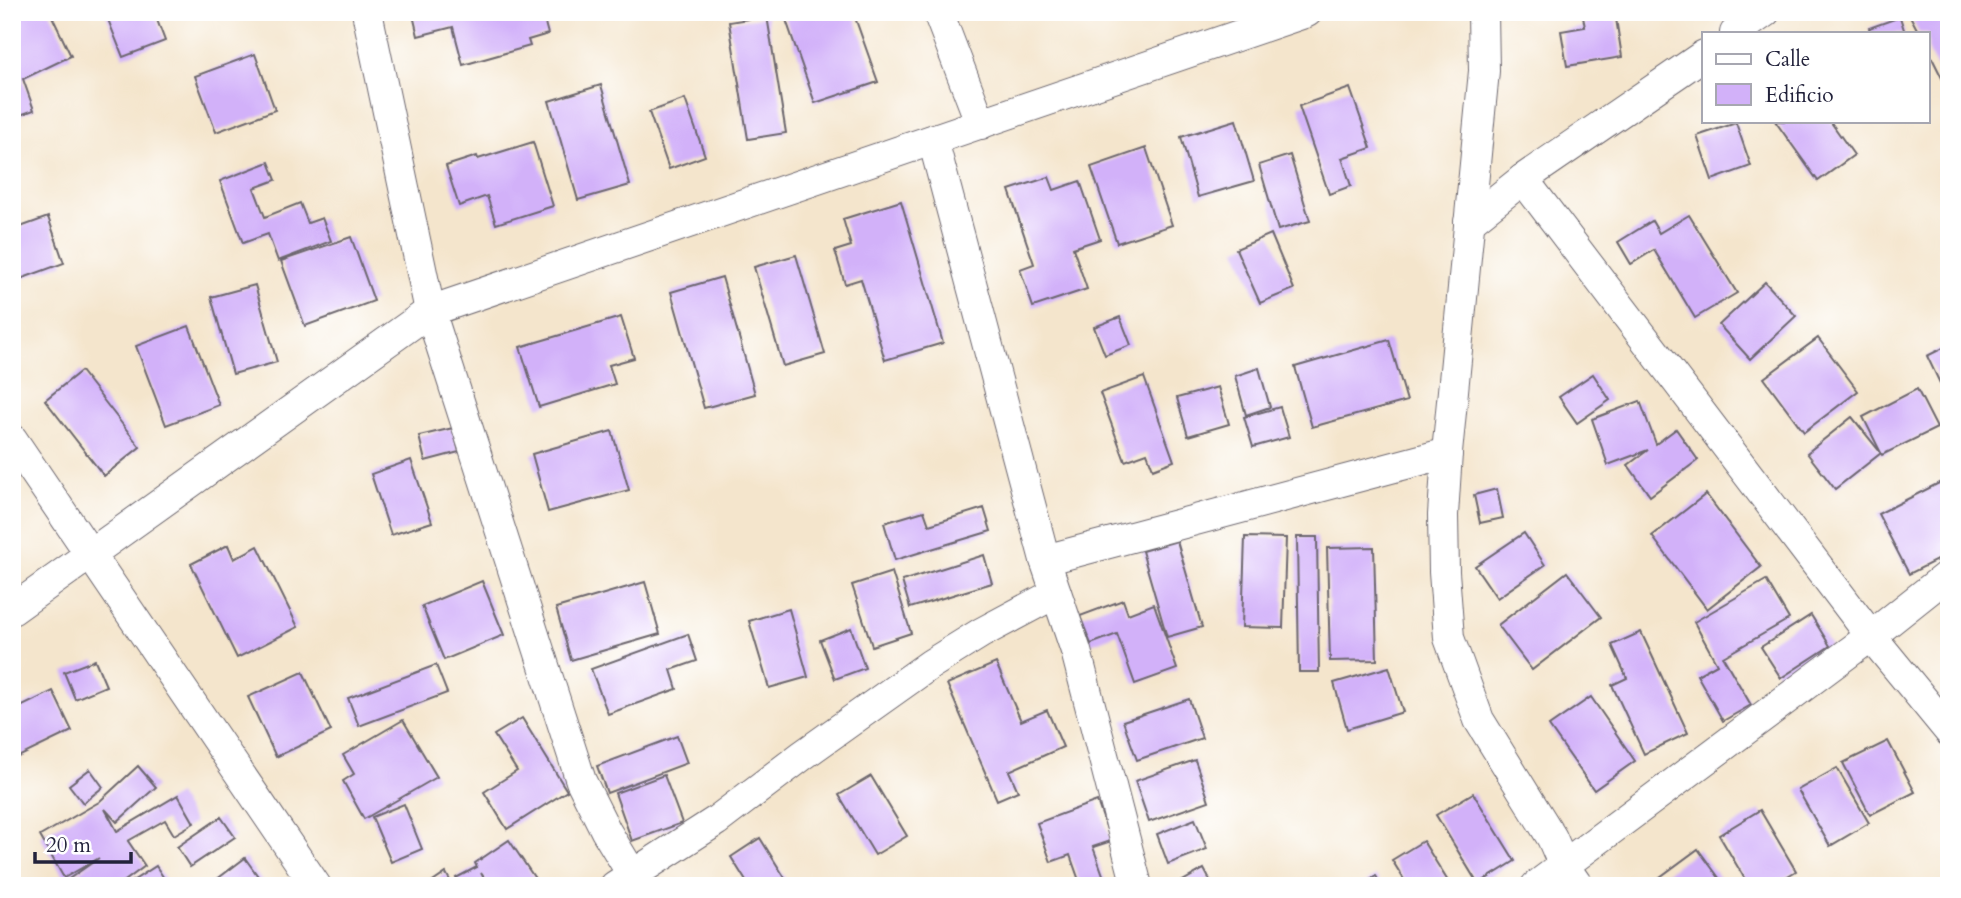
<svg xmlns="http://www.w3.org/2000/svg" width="1961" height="898" viewBox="0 0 1961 898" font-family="Cardo,serif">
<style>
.building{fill:#d2b1f9}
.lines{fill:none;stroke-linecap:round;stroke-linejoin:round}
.street-casing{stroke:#6c666e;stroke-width:32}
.street{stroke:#fff;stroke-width:30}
</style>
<rect width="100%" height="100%" fill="#fff"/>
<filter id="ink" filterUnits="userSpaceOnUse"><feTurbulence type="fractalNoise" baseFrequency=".0143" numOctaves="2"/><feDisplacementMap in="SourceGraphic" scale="14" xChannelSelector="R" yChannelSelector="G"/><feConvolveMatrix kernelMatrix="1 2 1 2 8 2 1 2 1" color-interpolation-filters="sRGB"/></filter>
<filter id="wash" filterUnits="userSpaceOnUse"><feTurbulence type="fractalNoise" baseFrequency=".00686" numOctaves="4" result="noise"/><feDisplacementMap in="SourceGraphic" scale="28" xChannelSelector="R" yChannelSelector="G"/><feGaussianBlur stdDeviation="1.57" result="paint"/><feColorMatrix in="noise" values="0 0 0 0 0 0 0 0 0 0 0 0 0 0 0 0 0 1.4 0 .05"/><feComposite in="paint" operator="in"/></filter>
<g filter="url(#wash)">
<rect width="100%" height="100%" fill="#f4e5cc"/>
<g id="blocks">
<g class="building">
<path d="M18,12H50L71,56L23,79L34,110L12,118V15Z"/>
<path d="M105,12H154L165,41L123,57Z"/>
<path d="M424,12H542L548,34L528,40L530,46L463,65L453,27L418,36L413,15Z"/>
<path d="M789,12H853L878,82L815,103L784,14Z"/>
<path d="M1582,12H1615L1622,57L1567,66L1561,31L1585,27Z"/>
<path d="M1908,12H1949V92L1928,50V33H1919Z"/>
<path d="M767,16L786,133L748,139L729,22Z"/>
<path d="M1900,17L1905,33H1871L1869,28Z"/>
<path d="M255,54L275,110L216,132L195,76Z"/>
<path d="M601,85L630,185L578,200L549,101Z"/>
<path d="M1350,88L1371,148L1342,158L1351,186L1329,194L1299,106Z"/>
<path d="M685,99L705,156L669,169L649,112Z"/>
<path d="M1236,120L1254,181L1198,197L1181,137Z"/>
<path d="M1775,121H1830L1854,155L1818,181Z"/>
<path d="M1736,123L1751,166L1712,180L1697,136Z"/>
<path d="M533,142L553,206L496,224L487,196L459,206L446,166L477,156L478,159Z"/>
<path d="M1146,148L1172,225L1117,243L1091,167Z"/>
<path d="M1290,155L1310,221L1278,230L1259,165Z"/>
<path d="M269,162L276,180L254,188L265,217L300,203L308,223L322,218L331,241L278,261L268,234L243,243L220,181Z"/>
<path d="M1049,177L1054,190L1080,181L1100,239L1073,248L1087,289L1033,307L1020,269L1034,264L1009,190Z"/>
<path d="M901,201L943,343L885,360L861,279L845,284L835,251L851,246L843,219Z"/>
<path d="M1689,215L1737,293L1695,318L1654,250L1631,264L1618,242L1652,221L1659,233Z"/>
<path d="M48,217L64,263L12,282V230Z"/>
<path d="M1271,234L1294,289L1260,303L1236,249Z"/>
<path d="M351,237L374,301L305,326L281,261Z"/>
<path d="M796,255L825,354L783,366L754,267Z"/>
<path d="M722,277L755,394L704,408L671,292Z"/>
<path d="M1765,282L1796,316L1750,359L1719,325Z"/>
<path d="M255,285L277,362L233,374L211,297Z"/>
<path d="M621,317L634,358L609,365L615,384L539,407L520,347Z"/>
<path d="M1120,317L1131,345L1105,355L1094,327Z"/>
<path d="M189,326L219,405L166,425L136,346Z"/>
<path d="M1818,338L1858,391L1804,432L1764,378Z"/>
<path d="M1389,340L1407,401L1312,427L1295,367Z"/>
<path d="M1949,345V402L1927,356Z"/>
<path d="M1259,368L1270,407L1246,415L1235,376Z"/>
<path d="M81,371L140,447L104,476L45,400Z"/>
<path d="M1593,374L1610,400L1577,423L1559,397Z"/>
<path d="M1144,377L1174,461L1153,469L1147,453L1125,461L1100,393Z"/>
<path d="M1218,387L1229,424L1188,436L1177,398Z"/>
<path d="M1917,389L1937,428L1882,455L1863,417Z"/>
<path d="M1640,401L1656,444L1676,429L1698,460L1650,496L1628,465L1648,450L1608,465L1592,419Z"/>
<path d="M1280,407L1289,437L1253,447L1244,417Z"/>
<path d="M1852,417L1881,453L1835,489L1807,453Z"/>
<path d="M453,428L459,452L425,461L419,436Z"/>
<path d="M612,431L629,490L548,512L532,454Z"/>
<path d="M411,460L432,522L391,535L371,474Z"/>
<path d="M1949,478V554L1909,574L1878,514Z"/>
<path d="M1497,489L1503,518L1480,523L1474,495Z"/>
<path d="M1706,494L1761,567L1707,609L1652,536Z"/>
<path d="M984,508L991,531L895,560L884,523L924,511L929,525Z"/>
<path d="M1524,533L1545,565L1497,598L1475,566Z"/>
<path d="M1245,537L1286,538L1283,628L1242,627Z"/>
<path d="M1297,537H1317L1319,672H1299Z"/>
<path d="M1177,541L1202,627L1167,637L1142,551Z"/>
<path d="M228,545L234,559L258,546L298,627L237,658L191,564Z"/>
<path d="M1374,547L1377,660L1330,661L1327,548Z"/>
<path d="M984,555L992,583L910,608L902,581Z"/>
<path d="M892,572L911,633L872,646L852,585Z"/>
<path d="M1567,572L1601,617L1532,670L1498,625Z"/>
<path d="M1766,580L1789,619L1723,657L1751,705L1723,721L1697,675L1717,664L1694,622Z"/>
<path d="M482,581L504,635L444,660L422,606Z"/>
<path d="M645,582L660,634L571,660L556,608Z"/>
<path d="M1123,600L1128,614L1154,604L1177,669L1135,684L1117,634L1091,644L1080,616Z"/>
<path d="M789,609L808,677L769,688L749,621Z"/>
<path d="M1811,615L1830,646L1781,678L1761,647Z"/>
<path d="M851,628L865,668L835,679L820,640Z"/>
<path d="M1641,632L1688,733L1644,754L1612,685L1627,678L1612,645Z"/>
<path d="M688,634L697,661L671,670L677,689L608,714L591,669Z"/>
<path d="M95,660L106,686L75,699L64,672Z"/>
<path d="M996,663L1021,721L1047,710L1063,747L1009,771L1018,791L997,800L947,684Z"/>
<path d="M436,665L447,693L359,726L348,698Z"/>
<path d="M1389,667L1403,712L1347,729L1334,683Z"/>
<path d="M303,672L331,731L276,757L248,697Z"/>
<path d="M53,691L72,731L12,760V711Z"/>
<path d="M1591,697L1635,761L1594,790L1549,726Z"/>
<path d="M1189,699L1202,738L1137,760L1123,721Z"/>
<path d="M522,718L567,791L507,829L484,792L517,771L494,735Z"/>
<path d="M403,720L437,777L364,819L343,781L354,774L343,755Z"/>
<path d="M677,736L687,763L607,793L597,766Z"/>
<path d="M1888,741L1915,792L1870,815L1843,763Z"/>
<path d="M1195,760L1209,801L1149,822L1135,781Z"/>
<path d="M138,766L156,787L117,822L105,809L117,831L178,795L194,823L174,835L165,820L128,841L145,866L118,886H70L66,881L99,858L64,878L40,836L99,802Z"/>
<path d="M1837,768L1869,823L1830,846L1798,790Z"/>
<path d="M90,769L103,787L83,803L69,785Z"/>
<path d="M664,775L682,823L632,841L615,793Z"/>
<path d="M871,776L907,836L875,855L839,795Z"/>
<path d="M1473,793L1515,861L1478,884L1436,815Z"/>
<path d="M1097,801L1111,841L1093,847L1107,886H1081L1070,855L1051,862L1037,823Z"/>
<path d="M404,804L422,849L391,862L372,817Z"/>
<path d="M1760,810L1796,871L1771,886H1749L1719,835Z"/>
<path d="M221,817L235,837L190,867L177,847Z"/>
<path d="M1195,819L1207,849L1168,864L1157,834Z"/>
<path d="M760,838L790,886H749L731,857Z"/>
<path d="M509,840L540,886H490L481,873L488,886H461L456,878L477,867L475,863Z"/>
<path d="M1423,841L1451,886H1408L1392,860Z"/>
<path d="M1698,849L1725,886H1661L1656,880Z"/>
<path d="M245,858L265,886H208Z"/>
<path d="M156,866L169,886H125Z"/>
<path d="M1204,869L1213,886H1174Z"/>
<path d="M446,873L453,886H427Z"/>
<path d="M1376,876L1382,886H1361Z"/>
</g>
</g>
</g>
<g filter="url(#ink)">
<use href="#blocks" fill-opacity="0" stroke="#6c666e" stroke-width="2"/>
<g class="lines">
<g class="street-casing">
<g id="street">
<path d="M367,12L430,311L581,781L606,831L632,874"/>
<path d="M938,12L981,124"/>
<path d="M1483,12L1484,71L1447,453L1443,515L1444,572L1449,638L1479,720L1552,838L1564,866L1578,886"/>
<path d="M1735,33L1765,12"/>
<path d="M933,140L1045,560L1076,651L1137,886"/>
<path d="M1523,179L1871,636L1949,731"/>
<path d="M1469,222L1523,179L1704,55"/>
<path d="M12,439L316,886"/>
<path d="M1045,560L1447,453"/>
<path d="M12,610L430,311L1307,12"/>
<path d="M615,886L716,821L803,755L931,664L981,633L1056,593"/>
<path d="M1536,886L1871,636L1949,574"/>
</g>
</g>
<use href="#street" class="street"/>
</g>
</g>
<rect width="1961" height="898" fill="none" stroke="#fff" stroke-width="42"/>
<rect x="1702" y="32" width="228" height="91" fill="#ffffff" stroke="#a7a7b1" stroke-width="2"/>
<rect x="1716" y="54" width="35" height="10" fill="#ffffff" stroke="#a7a7b1" stroke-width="2"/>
<text x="1765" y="66" font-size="21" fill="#22223b">Calle</text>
<rect x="1716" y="84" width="35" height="21" fill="#d2b1f9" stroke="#a7a7b1" stroke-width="2"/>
<text x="1765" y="102" font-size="21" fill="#22223b">Edificio</text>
<path d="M35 852v10h96v-10" fill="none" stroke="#22223b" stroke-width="3.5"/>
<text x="46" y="852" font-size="21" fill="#22223b" stroke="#ffffff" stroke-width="5" paint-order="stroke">20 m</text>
</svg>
